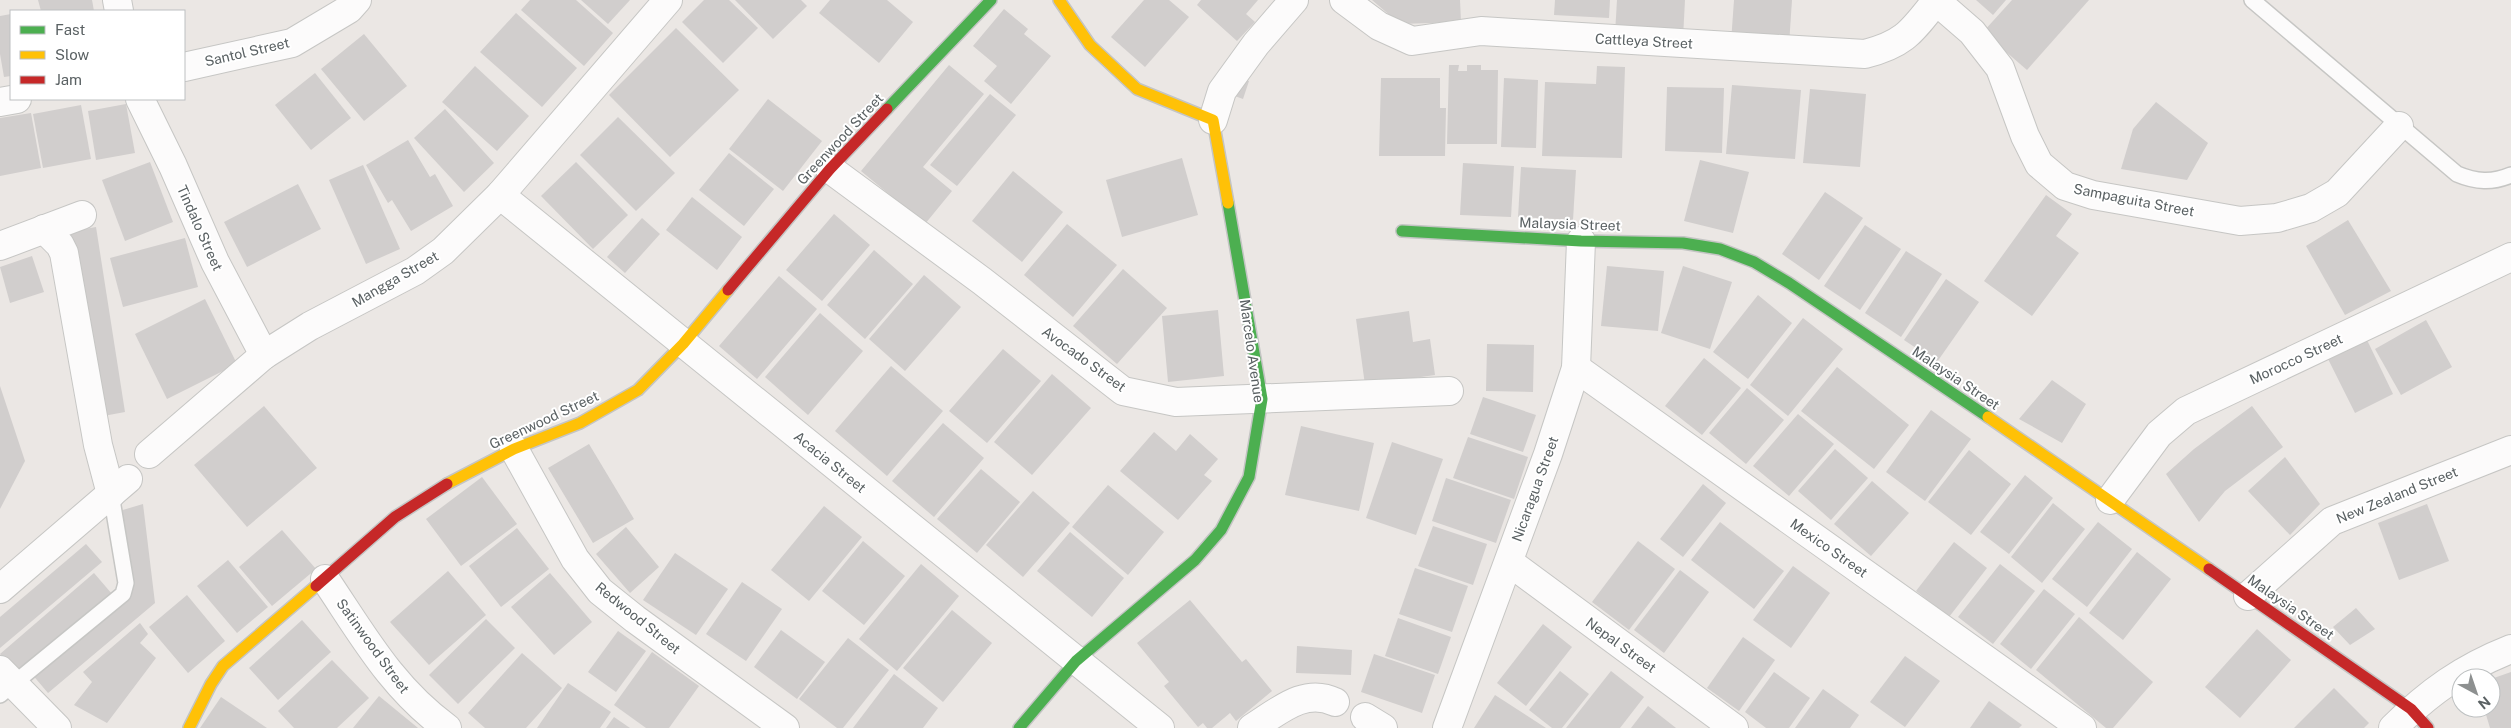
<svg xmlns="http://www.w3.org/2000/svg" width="2511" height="728" viewBox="0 0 2511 728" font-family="'Public Sans',sans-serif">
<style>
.building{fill:#d1cecd}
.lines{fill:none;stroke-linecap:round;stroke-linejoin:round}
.lane-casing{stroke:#c6c6c4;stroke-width:18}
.street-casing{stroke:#c6c6c4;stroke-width:30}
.fast-casing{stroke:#c4c5c4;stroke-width:14}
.slow-casing{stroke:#c4c5c4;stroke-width:14}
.jam-casing{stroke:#c4c5c4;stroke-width:14}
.lane{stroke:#fcfbfb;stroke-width:15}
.street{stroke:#fcfbfb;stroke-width:28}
.fast{stroke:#4caf50;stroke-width:11}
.slow{stroke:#ffc107;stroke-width:11}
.jam{stroke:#c62828;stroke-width:11}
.labels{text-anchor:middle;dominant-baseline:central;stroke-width:4;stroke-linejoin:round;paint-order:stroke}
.street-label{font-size:14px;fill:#5a6163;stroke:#fff}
</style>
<rect width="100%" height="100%" fill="#ebe7e4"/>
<g class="building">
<path d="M38,0H92L94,11H41Z"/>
<path d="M530,0H576L613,33L584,66L521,10Z"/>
<path d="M581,0H630L608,24Z"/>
<path d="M704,0H729L758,28L723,63L682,22Z"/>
<path d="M735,0H801L807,6L773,39Z"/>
<path d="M830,0H887L913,22L879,63L819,13Z"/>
<path d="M1144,0H1169L1189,17L1145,67L1111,37Z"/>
<path d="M1201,0H1258L1246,14L1255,22L1237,41L1197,5Z"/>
<path d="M1372,0H1460L1461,22L1400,24Z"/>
<path d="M1555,0H1610L1609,18L1554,15Z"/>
<path d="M1617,0H1685L1683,38L1615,34Z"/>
<path d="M1734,0H1792L1789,45L1731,42Z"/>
<path d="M1976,0H2006L1993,15Z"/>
<path d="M2012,0H2089L2027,70L1983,32Z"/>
<path d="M1004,9L1028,29L1024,34L1051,56L1011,104L984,81L997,66L973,46Z"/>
<path d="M516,13L577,68L542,107L480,52Z"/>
<path d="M11,14V76L4,77L0,54V16Z"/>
<path d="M676,28L739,90L670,157L609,95Z"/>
<path d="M364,34L407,86L364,121L321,69Z"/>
<path d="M949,65L984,94L923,167L952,191L925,224L861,171Z"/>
<path d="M1449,65H1459L1458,71H1467V65H1481V70H1498L1497,144H1447Z"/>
<path d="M475,66L529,116L497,151L442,102Z"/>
<path d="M1597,66L1625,67L1622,158L1542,156L1545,82L1596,84Z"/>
<path d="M315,73L351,118L311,150L275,105Z"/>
<path d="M1239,78L1249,81L1243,99L1232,95Z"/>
<path d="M1381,78H1440V108H1446L1445,156H1379Z"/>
<path d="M1504,78L1538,80L1536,148L1501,147Z"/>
<path d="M1732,85L1801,90L1795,159L1726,154Z"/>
<path d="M1667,87L1724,88L1722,153L1665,151Z"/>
<path d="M1810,89L1866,94L1860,167L1803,163Z"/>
<path d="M990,94L1016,115L957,186L930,165Z"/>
<path d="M768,99L822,141L783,191L729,149Z"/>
<path d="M2156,102L2208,143L2187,180L2121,169L2133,129Z"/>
<path d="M126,104L135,153L96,160L88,111Z"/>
<path d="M81,105L91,159L43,168L33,114Z"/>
<path d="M445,109L494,163L464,192L414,138Z"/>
<path d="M31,113L41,168L0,176V118Z"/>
<path d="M618,117L675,173L636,211L580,155Z"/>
<path d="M408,140L430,177L435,174L453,206L411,231L392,200L388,203L366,165Z"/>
<path d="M729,153L774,189L744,226L699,190Z"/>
<path d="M1182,158L1198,215L1122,237L1106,180Z"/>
<path d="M1700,160L1749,172L1733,233L1684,221Z"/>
<path d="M150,162L173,222L125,241L102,180Z"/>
<path d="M576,162L628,215L593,249L541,196Z"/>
<path d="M1463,163L1514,166L1511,217L1460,215Z"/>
<path d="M363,165L400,249L366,264L329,180Z"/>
<path d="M1521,167L1576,170L1573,220L1518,217Z"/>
<path d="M1013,171L1063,212L1022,262L972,221Z"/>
<path d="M298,184L321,229L247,267L224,222Z"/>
<path d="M1825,192L1863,218L1819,280L1782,254Z"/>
<path d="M2046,195L2072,214L2056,236L2079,253L2032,316L1984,281Z"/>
<path d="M692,197L742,237L717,270L666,230Z"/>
<path d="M834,214L870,245L822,301L786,270Z"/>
<path d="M642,218L660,234L625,273L607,257Z"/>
<path d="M2348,220L2391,291L2345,315L2306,246Z"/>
<path d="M1067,224L1117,265L1073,317L1024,275Z"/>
<path d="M1865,225L1901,249L1860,310L1824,286Z"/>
<path d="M96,227L125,412L98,417L68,232Z"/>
<path d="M185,238L198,287L123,307L110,258Z"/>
<path d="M874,250L913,284L865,339L827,305Z"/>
<path d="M1906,251L1942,274L1901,337L1865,313Z"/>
<path d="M32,256L44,292L10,303L0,267Z"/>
<path d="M1607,266L1664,271L1658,331L1601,326Z"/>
<path d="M1683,266L1732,282L1710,349L1661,333Z"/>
<path d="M1123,269L1167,308L1117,364L1073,326Z"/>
<path d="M924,275L961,307L905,371L869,339Z"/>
<path d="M779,276L817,309L757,379L719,346Z"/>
<path d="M1946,279L1979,302L1937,362L1904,340Z"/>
<path d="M1758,295L1792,323L1748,379L1713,352Z"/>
<path d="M205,299L237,364L167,399L135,334Z"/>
<path d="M1218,310L1224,376L1168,382L1162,316Z"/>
<path d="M1409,311L1413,342L1430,339L1435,375L1365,385L1356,319Z"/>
<path d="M820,313L863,351L808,415L765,377Z"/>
<path d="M1803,318L1843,349L1788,416L1750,385Z"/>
<path d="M2426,320L2452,367L2401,395L2375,349Z"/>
<path d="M2367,340L2393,394L2355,413L2328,359Z"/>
<path d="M1487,344L1534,345L1533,392L1486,391Z"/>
<path d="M1003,349L1041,381L987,443L949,411Z"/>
<path d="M1704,358L1741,388L1702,435L1665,406Z"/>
<path d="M891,366L943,411L887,476L835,431Z"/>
<path d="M1837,367L1909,425L1874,469L1801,411Z"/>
<path d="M1052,374L1091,408L1032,475L994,442Z"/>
<path d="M2052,380L2086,404L2062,443L2019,419Z"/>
<path d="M0,386L25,461L0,509Z"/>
<path d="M1747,388L1784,420L1746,464L1709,433Z"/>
<path d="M1483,397L1536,415L1523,452L1470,434Z"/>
<path d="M264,406L317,468L247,527L194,465Z"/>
<path d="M2252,406L2283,447L2225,491L2199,522L2166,474L2194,449Z"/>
<path d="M1931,410L1971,439L1925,501L1886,472Z"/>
<path d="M1798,414L1834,444L1789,496L1753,466Z"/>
<path d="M943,423L984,458L934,517L892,481Z"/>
<path d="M1301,426L1374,443L1359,511L1285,495Z"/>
<path d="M1154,432L1176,451L1190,434L1218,459L1204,475L1212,481L1178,520L1120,471Z"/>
<path d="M1468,437L1528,457L1514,499L1453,478Z"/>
<path d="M1392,442L1443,459L1416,535L1366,518Z"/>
<path d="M589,444L634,519L593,543L548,468Z"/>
<path d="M1835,449L1868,478L1831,520L1798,491Z"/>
<path d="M1969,450L2011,484L1971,535L1928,502Z"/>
<path d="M2285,457L2320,504L2290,535L2248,491Z"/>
<path d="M981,469L1020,502L977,553L937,519Z"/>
<path d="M2025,475L2053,498L2009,554L1980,532Z"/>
<path d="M482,477L517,524L461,566L426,519Z"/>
<path d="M1446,478L1511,500L1496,543L1432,521Z"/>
<path d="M1872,481L1909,513L1871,556L1834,524Z"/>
<path d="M1703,484L1726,503L1683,557L1660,539Z"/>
<path d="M1108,485L1164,532L1128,575L1072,527Z"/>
<path d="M1033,491L1070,523L1023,577L986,545Z"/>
<path d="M2053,503L2085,529L2042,583L2011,557Z"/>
<path d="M143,504L155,603L48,693L31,673L130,591L116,512Z"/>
<path d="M2427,504L2449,561L2399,580L2378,523Z"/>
<path d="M824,506L862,537L809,601L771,570Z"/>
<path d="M1720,522L1784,571L1754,609L1691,560Z"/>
<path d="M2098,522L2132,549L2087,607L2052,579Z"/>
<path d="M1433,526L1487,544L1473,585L1418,566Z"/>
<path d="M626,527L659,567L630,593L596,554Z"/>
<path d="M517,528L549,569L501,607L469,566Z"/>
<path d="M282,530L316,569L272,606L239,567Z"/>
<path d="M1070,532L1124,578L1092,617L1037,571Z"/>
<path d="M863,541L905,576L864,625L822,591Z"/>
<path d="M1638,541L1675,569L1629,630L1592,602Z"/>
<path d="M1954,542L1987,568L1949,617L1916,591Z"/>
<path d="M86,544L102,562L0,648V617Z"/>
<path d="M2137,552L2171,579L2123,640L2089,613Z"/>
<path d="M675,553L728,589L696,635L643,600Z"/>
<path d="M228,560L268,607L237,633L197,586Z"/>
<path d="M921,564L959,596L897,671L859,639Z"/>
<path d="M2000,564L2035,591L1993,644L1958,617Z"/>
<path d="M1793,566L1830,593L1791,648L1753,620Z"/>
<path d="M1415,568L1468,586L1452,632L1399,614Z"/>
<path d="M1680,570L1709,592L1664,653L1634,630Z"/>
<path d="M448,571L486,615L429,665L390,622Z"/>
<path d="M94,573L112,594L19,676L0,654Z"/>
<path d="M550,573L592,622L554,655L511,607Z"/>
<path d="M742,582L782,609L746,661L706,634Z"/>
<path d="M2044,589L2075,614L2031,669L2000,644Z"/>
<path d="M187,595L225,641L188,673L149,627Z"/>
<path d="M1190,600L1242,662L1246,659L1272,691L1236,721L1230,713L1212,728H1207L1203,723L1198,727L1164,686L1169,682L1137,643Z"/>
<path d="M2356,608L2375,629L2350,645L2333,627Z"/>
<path d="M952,610L992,643L943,702L903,668Z"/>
<path d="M2079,617L2153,682L2113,728H2106L2036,670Z"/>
<path d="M1398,618L1451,637L1438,674L1385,656Z"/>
<path d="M486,619L515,648L458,704L429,675Z"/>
<path d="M302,620L331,652L278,700L249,668Z"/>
<path d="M140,623L148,634L140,643L156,658L107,723L74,705L92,682L83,672Z"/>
<path d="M1543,624L1572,647L1526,706L1497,683Z"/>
<path d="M2257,629L2291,660L2240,718L2205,687Z"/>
<path d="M781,630L825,662L797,699L754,667Z"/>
<path d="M618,631L646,651L616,692L588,672Z"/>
<path d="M1743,637L1775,660L1739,711L1707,688Z"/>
<path d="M848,638L889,670L843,728H837L799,699Z"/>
<path d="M1297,646L1352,650L1351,675L1296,673Z"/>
<path d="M652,652L699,686L669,728H646L614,705Z"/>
<path d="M522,653L562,688L526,728H485L468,713Z"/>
<path d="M1374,654L1435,675L1422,713L1361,692Z"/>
<path d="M1905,656L1940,681L1905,727L1870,702Z"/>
<path d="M332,660L369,698L337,728H294L278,711Z"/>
<path d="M1560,671L1589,694L1562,728H1552L1529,710Z"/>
<path d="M1611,671L1644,697L1620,728H1566Z"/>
<path d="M1774,672L1810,698L1789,728H1766L1745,712Z"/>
<path d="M2511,672V728H2490L2484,708H2491V679Z"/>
<path d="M894,674L938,708L923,728H853Z"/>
<path d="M568,683L611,712L600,728H537Z"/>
<path d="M2334,688L2369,723L2364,728H2294Z"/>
<path d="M1823,689L1859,715L1850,728H1795Z"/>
<path d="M1495,695L1546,728H1474Z"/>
<path d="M379,696L418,728H353Z"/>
<path d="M221,697L267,728H200Z"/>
<path d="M1989,701L2022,725L2019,728H1970Z"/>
<path d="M1648,706L1676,728H1631Z"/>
<path d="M614,717L630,728H606Z"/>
</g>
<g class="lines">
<g class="lane-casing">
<g id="lane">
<path d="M2252,0L2457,174C2476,182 2492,183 2511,175"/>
<path d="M0,695L123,594L126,583L111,494"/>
</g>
</g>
<g class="street-casing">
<g id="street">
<path d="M117,0L119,11"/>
<path d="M1344,0L1379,26L1412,41L1481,31L1865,54C1905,44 1912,31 1936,1"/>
<path d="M1935,0L1972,32L2000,68L2025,136L2039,164L2065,186L2093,195L2240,221L2277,218L2311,208L2337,193L2399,126"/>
<path d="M184,67L292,43L349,9L357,0"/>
<path d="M140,99L173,166L215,262L264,355"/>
<path d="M0,102L17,99"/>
<path d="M1213,120L1222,91L1256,44L1294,0"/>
<path d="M830,169L982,281L1123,391L1176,402L1449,391"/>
<path d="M500,195L1160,728"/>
<path d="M44,229L60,245L64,253L98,445L111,494"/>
<path d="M0,246L82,215"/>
<path d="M1576,368L2082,728"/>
<path d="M514,449L575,559L600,591L635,619L785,728"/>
<path d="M149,454L264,355L310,326L415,271L443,251L500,195L668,0"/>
<path d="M2110,500L2159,434L2186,411L2511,257"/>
<path d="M1509,562L1734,728"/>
<path d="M325,579C363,635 391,687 447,728"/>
<path d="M0,589L128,479"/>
<path d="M2248,596L2332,521L2511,450"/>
<path d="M0,670L57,728"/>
<path d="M1365,717L1383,728"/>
<path d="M1252,728C1278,712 1304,687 1335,702"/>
<path d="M1447,728L1548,454L1576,368L1581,241"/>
<path d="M2393,728C2429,692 2463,668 2511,649"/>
</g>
</g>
<g class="fast-casing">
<g id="fast">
<path d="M887,109L991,0"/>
<path d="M1402,231L1581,241L1683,243L1720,249L1754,262L1789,283L1988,417"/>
<path d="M1019,728L1076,661L1195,560L1221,530L1249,477L1262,399L1228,203"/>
</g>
</g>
<g class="slow-casing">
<g id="slow">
<path d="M1059,0L1090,45L1137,89L1213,120L1228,203"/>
<path d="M1988,417L2209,569"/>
<path d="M447,484L514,449L580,423L638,390L683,344L728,290"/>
<path d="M189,728L211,684L223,666L316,586"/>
</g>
</g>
<g class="jam-casing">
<g id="jam">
<path d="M728,290L830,169L887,109"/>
<path d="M2209,569L2411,709L2428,728"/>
<path d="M316,586L395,517L447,484"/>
</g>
</g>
<use href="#lane" class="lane"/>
<use href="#street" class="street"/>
<use href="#fast" class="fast"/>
<use href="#slow" class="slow"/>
<use href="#jam" class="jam"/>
</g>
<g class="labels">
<g class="street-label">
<text transform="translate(1644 41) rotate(3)">Cattleya Street</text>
<text transform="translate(247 52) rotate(-13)">Santol Street</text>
<text transform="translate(840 139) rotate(-47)">Greenwood Street</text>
<text transform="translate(2134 200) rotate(11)">Sampaguita Street</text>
<text transform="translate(1570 224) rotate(2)">Malaysia Street</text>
<text transform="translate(200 228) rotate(66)">Tindalo Street</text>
<text transform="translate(395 279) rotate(-30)">Mangga Street</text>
<text transform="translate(1252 351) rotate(82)">Marcelo Avenue</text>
<text transform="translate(1084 359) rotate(36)">Avocado Street</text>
<text transform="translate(2296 359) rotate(-25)">Morocco Street</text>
<text transform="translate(1956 378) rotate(34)">Malaysia Street</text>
<text transform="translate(544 420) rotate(-25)">Greenwood Street</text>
<text transform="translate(830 462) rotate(39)">Acacia Street</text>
<text transform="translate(1535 489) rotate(-70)">Nicaragua Street</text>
<text transform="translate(2397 495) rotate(-22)">New Zealand Street</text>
<text transform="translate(1829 548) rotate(35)">Mexico Street</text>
<text transform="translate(2291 607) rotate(35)">Malaysia Street</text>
<text transform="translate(638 618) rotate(39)">Redwood Street</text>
<text transform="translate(1621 645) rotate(36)">Nepal Street</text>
<text transform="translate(373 646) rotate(54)">Satinwood Street</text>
</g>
</g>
<rect x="10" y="10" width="175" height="90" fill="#ffffff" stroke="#bdc0c1"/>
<rect x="20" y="26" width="25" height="8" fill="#4caf50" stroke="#bdc0c1"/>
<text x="55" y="35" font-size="15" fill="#5a6163">Fast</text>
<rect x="20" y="51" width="25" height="8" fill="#ffc107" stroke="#bdc0c1"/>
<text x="55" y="60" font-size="15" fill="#5a6163">Slow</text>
<rect x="20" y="76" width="25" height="8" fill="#c62828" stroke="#bdc0c1"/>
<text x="55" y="85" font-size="15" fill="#5a6163">Jam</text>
<g transform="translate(2476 693) rotate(140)"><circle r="24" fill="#ffffff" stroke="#bdc0c1"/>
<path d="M0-4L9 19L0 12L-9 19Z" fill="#8d9090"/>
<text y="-8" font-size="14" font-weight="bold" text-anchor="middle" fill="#5a6163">N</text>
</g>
</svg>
